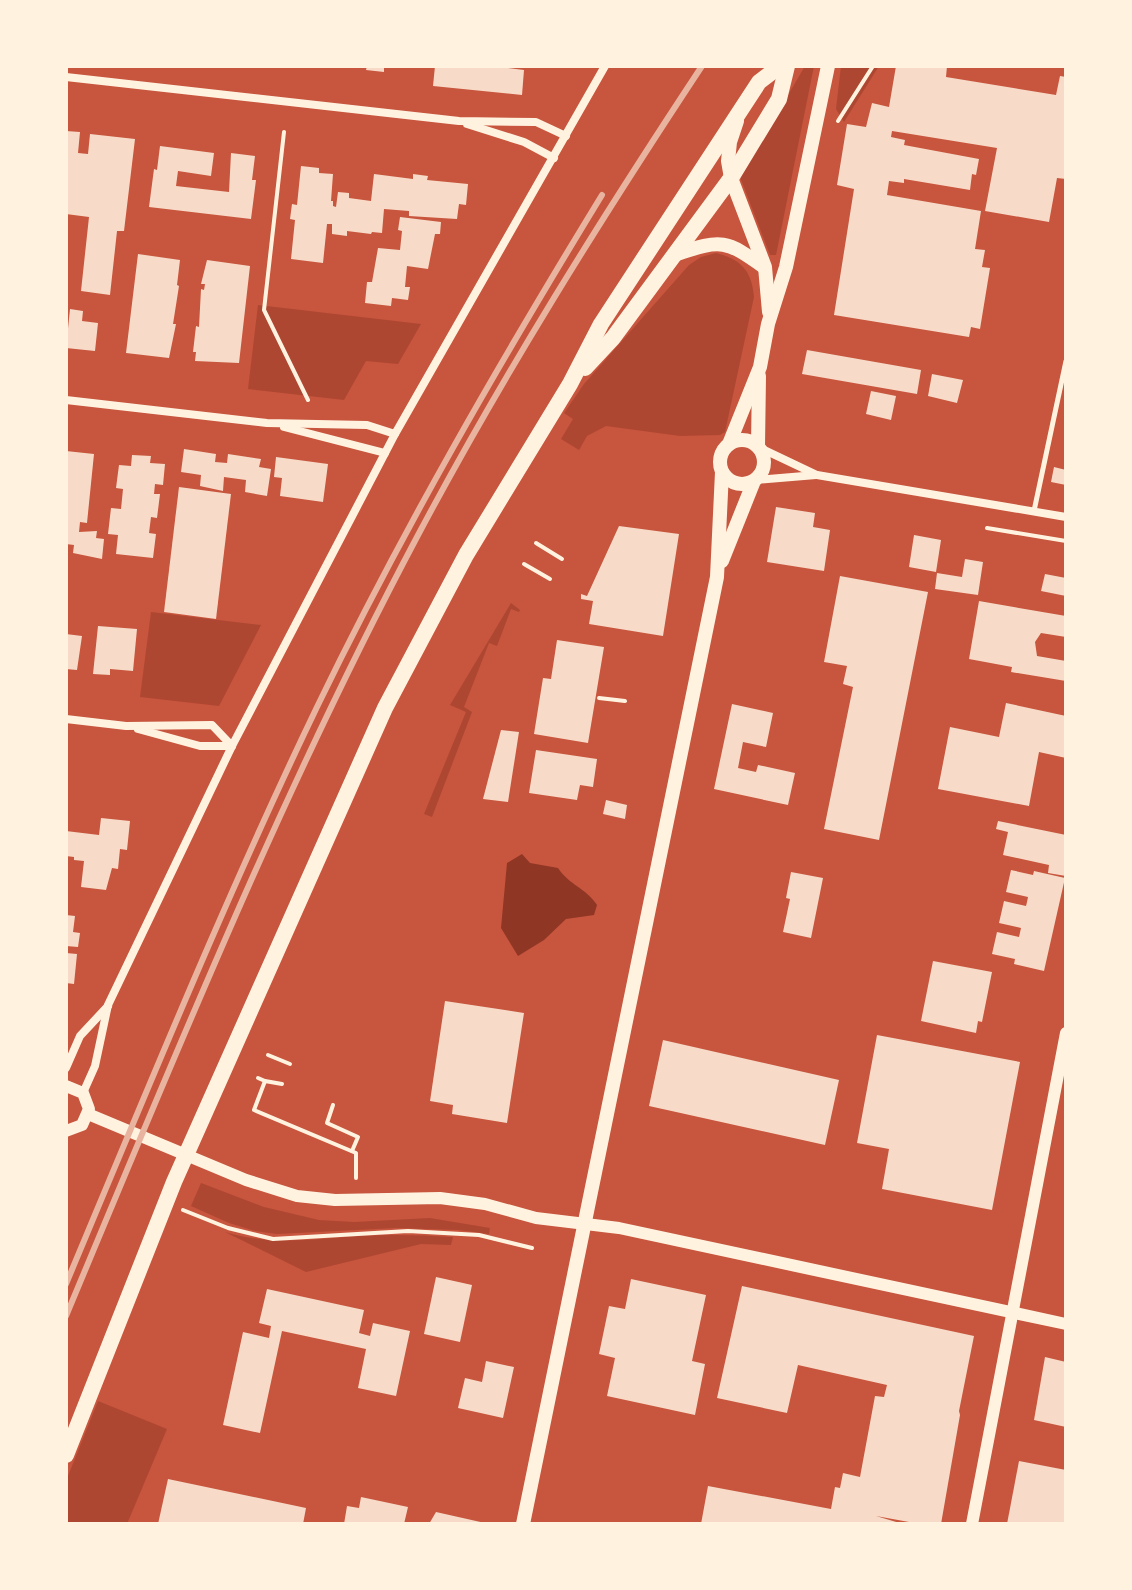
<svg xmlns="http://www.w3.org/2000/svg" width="1132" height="1590" viewBox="0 0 1132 1590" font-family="'Archivo Narrow',sans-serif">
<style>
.green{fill:#ae4732}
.water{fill:#8f3625}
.building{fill:#f7dbc8}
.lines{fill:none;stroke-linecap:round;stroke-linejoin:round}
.path{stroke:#fff3e0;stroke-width:4}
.service{stroke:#fff3e0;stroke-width:5}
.minor{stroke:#fff3e0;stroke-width:8}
.tertiary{stroke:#fff3e0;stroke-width:12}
.secondary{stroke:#fff3e0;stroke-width:14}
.trunk{stroke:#fff3e0;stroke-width:16}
.rail{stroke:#e9b49f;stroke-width:6}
</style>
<rect width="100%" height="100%" fill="#c8553d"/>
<g class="green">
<path d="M805,66H814L776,255H770L740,177Z"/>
<path d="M841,66H879L844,122L836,109Z"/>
<path d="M716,253C741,259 752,271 754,297L725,432L720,435L680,436L606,426L587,436L579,450L561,439L573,419L564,413L584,384L689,265L701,257Z"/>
<path d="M258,305L421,324L398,364L366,361L344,400L248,389Z"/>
<path d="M511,603L520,610L519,612L511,609L497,646L489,643L464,707L472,712L432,817L424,814L466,712L450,705Z"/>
<path d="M151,612L261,625L219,706L140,697Z"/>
<path d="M201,1183L264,1207L319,1220L354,1222L430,1218L490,1228L489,1234L458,1230L396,1228L277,1234L255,1231L229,1223L191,1206Z"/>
<path d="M225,1232C271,1246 313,1239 360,1236C391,1234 422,1235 453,1237L451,1245L421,1244L306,1272Z"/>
<path d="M98,1401L167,1429L127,1524H66V1481Z"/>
</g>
<path class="water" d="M522,854L530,863L558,868C570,886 585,887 597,905L594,915L566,919L544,940L518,956L501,928L507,863Z"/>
<g class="building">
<path d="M367,66H384V72L366,70Z"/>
<path d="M435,66H493L524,70L522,95L433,86Z"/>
<path d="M896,66H947L946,77L1056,95L1060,76L1066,77V179L1057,178L1049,222L985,211L997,148L892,131L891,137L905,140L904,145L979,159L976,175L972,174L970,190L904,179V183L889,181L887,195L981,211L975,249L985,250L982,267L990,268L980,329L971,327L969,337L834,315L854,189L837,185L847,124L866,127L872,103L889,107Z"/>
<path d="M66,131L80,132L78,153L88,154L90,134L135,139L124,231H117L110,295L81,291L89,217L66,214Z"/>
<path d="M160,146L214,153L211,176L178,171L176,186L229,192L231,153L255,156L252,180H256L251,219L149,207L154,169L157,170Z"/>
<path d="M301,166L319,168V173L333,174L331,201H333V206L336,207L338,192L349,193V198L371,201L374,174L413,179V174L428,176L427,180L468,184L466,205L459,204L457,219L409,216V211L384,209L382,233L372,232L371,234L347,231V236L332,234V219V224H327L323,263L291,259L295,220L290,219L292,204L297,205Z"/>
<path d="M400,217L441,222L440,234H435L428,269L407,266L405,287H410L408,300L392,298L391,306L365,303L367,282H372L378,248L400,250L402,231L398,230Z"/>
<path d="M138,254L180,260L177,285L179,286L173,324H176L169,358L126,353Z"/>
<path d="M207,260L250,266L239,363L195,361L196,352H193L196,326L199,327L201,289L204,290L205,284H201Z"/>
<path d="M70,309L83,311L82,321L98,323L95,351L66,348Z"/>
<path d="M807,350L921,370L917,394L802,374Z"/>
<path d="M932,374L963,380L957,403L928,396Z"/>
<path d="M871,391L896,396L891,420L866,414Z"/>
<path d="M184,449L216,454L215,462L227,463L228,454L261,459L259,467L271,469L267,496L245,492L246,480L224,477L223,491L200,486L201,475L181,472Z"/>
<path d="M66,451L94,454L87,523L80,522L79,532L97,531L96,538L104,539L102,559L73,553L74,545L66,544Z"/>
<path d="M132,455L151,456L150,463L165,464L163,485L155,484L154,494H160L157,518L151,517L149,533L156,534L153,558L116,554L118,535L108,534L111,508L121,509L123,489L116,488L119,465L131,466Z"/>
<path d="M276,457L328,464L323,502L280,496L282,478L274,477Z"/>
<path d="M1054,467L1066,470V485L1051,482Z"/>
<path d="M179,487L231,494L216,619L164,612Z"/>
<path d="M776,507L815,513L813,527L830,530L824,571L767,562Z"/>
<path d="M619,526L679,534L663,636L589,624L593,601L581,599V594L587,596Z"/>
<path d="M914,535L941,540L936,572L909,567Z"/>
<path d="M965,559L983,562L978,595L935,589L937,573L962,577Z"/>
<path d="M1045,574L1066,578V596L1041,591Z"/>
<path d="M840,576L928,592L879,840L824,829L853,687L843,684L847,666L824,662Z"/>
<path d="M979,601L1066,616V637L1041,633L1035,642L1037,656L1066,661V681L1011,672L1012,667L969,659Z"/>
<path d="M98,626L137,629L133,671L110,669V675L93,674Z"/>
<path d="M66,634L82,636L77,670L66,669Z"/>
<path d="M557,640L604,647L588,743L534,734L543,678L551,679Z"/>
<path d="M1006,703L1066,716V758L1039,752L1029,806L938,789L950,727L999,737Z"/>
<path d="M732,704L773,713L766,747L743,742L738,768L756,772L758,765L795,773L788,805L714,789Z"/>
<path d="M501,730L519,732L508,802L483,799Z"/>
<path d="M536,750L597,759L593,787L580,785L577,800L529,793Z"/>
<path d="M606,800L627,805L625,819L603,814Z"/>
<path d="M101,818L130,821L127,850L120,849L118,869L112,868L106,890L81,887L84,861L74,860V857L66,856V831L99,835Z"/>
<path d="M998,821L1066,835V876L1048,873L1049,865L1003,855L1008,832L996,829Z"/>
<path d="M1011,870L1033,875L1034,871L1065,878L1044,971L1014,964L1015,959L992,954L997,932L1019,937L1021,928L999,923L1004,901L1026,906L1027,902L1028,897L1006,892Z"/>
<path d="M791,872L823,878L811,938L783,932L790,899L786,898Z"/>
<path d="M66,915L75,916L73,932L80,933L78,947L66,946Z"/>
<path d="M66,953L77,954L74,984L66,983Z"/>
<path d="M933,961L992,972L982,1022L978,1021L976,1033L921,1021Z"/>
<path d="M445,1001L524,1013L507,1123L452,1114L453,1105L430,1101Z"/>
<path d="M877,1035L1020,1062L992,1210L882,1189L889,1149L857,1143Z"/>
<path d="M663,1040L839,1080L825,1145L649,1106Z"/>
<path d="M436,1277L472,1285L460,1342L424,1334Z"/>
<path d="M631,1279L706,1295L692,1361L705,1364L695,1415L607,1396L615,1358L599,1354L609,1306L625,1309Z"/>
<path d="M742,1286L974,1336L959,1411L960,1415L941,1524H920L876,1516L903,1524H701L708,1486L831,1509L835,1487L840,1488L843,1473L860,1477L875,1396L884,1397L887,1385L798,1365L787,1413L717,1398Z"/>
<path d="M267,1289L364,1310L359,1333L370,1336L373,1323L410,1331L396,1396L358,1388L366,1349L282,1331L260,1433L223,1425L243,1332L269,1338L271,1326L259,1323Z"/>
<path d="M1045,1357L1066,1362V1427L1034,1420Z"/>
<path d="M486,1361L514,1367L503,1418L458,1408L465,1378L482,1382Z"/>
<path d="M1019,1461L1066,1470V1524H1007Z"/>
<path d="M168,1479L306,1508L303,1524H158Z"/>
<path d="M361,1497L408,1507L404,1524H344L347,1506L359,1508Z"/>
<path d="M436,1512L485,1523V1524H429Z"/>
</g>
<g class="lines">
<g class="path">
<path d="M838,121L873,66"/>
<path d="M284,132L264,310L308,400"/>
<path d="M987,528L1066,541"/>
<path d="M536,543L562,559"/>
<path d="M524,564L550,579"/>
<path d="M599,698L625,701"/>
<path d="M268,1055L290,1064"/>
<path d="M258,1078L265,1081"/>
<path d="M282,1084L265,1081L254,1110L356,1153V1178"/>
<path d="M333,1105L327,1123L358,1137L352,1151"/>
<path d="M183,1210L228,1228L273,1239L408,1231L479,1235L532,1248"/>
</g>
<path class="service" d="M1034,511L1066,361"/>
<g class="minor">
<path d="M66,77L459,121L536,122L566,136"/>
<path d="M467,124L524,142L554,158"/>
<path d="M66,400L267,423L367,425L395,434"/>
<path d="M284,427L385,453"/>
<path d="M758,447L817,475L1066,517"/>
<path d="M755,480L816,475"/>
<path d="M66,719L126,726L212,725L232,746"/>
<path d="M138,729L200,746H232"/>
<path d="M66,1068L80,1036L108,1006"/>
<path d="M83,1093L95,1066L108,1005L232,746L395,434L605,66"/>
</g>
<g class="tertiary">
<path d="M66,1086L83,1093L89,1109L82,1125L66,1131"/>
<path d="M88,1114L246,1180L297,1196L335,1200L440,1198L485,1204L536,1218L619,1228L1066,1324"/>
<path d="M972,1524L1066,1033"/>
</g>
<g class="secondary">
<path d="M737,121L730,142L728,161L731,178L765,267L769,312"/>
<path d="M677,254C722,239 726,240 764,267"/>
<circle cx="742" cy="462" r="22"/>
<path d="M729,444L760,367L768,324L786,267L828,66"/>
<path d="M758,446L759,376"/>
<path d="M722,561L754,481"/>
<path d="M523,1524L717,577L722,472"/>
</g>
<g class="trunk">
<path d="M585,368L613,338L731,178L779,99L787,66"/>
<path d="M66,1455L174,1182L385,708L466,555L570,384L601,324L759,82L780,66"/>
</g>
<g class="rail">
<path d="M66,1284C147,1091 226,896 317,707C402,531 500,362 602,195"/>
<path d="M66,1316C176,1053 283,789 417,537C503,375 601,219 702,66"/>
</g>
</g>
<rect width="1132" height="1590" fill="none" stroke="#fff3e0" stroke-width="136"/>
</svg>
